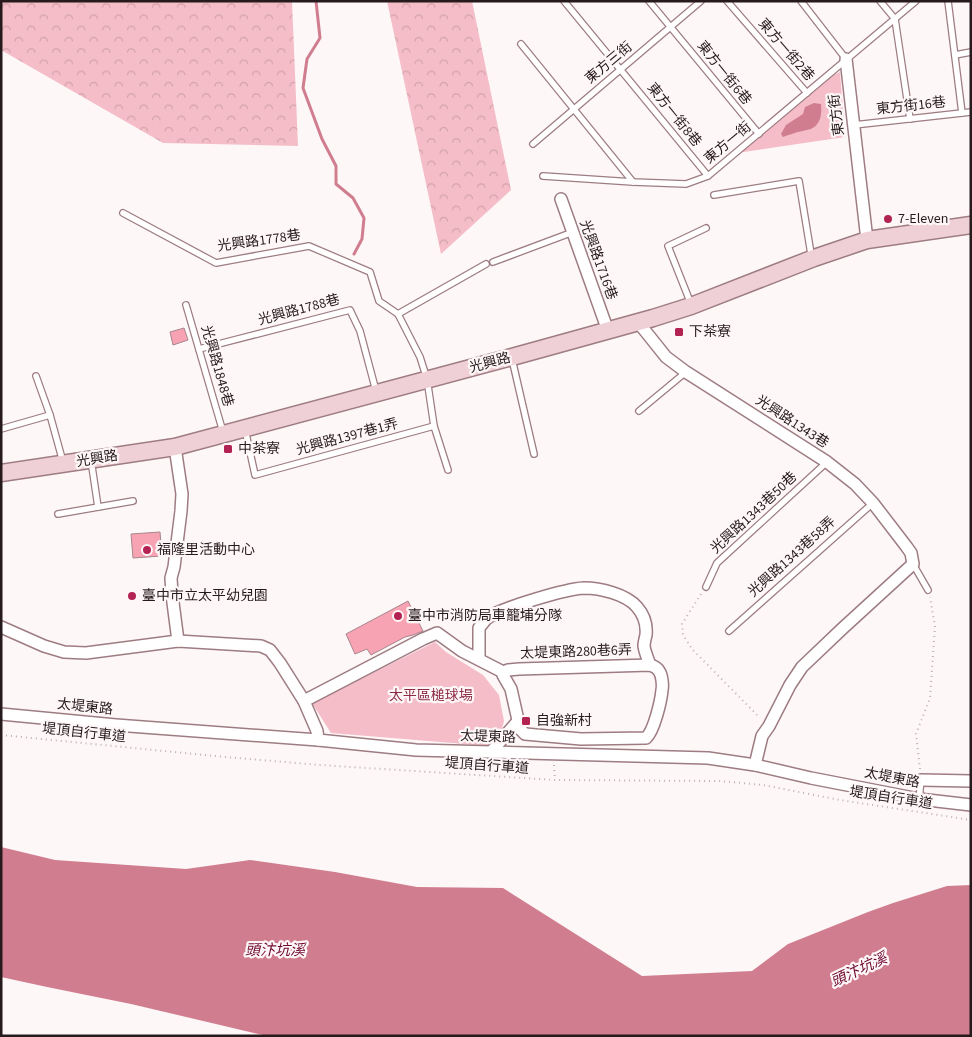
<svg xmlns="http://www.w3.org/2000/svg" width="972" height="1037" viewBox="0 0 972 1037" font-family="'Source Sans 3','Noto Sans TC',sans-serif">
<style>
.forest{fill:url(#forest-crowns)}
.park{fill:#f5bdc7}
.water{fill:#d07e8f}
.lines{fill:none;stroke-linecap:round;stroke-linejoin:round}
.stream{stroke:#d07e8f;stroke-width:3}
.building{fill:#f8a3b3;stroke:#a8868c}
.lane-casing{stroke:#9d7c82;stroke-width:8}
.street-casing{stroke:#9d7c82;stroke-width:14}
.secondary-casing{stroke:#9d7c82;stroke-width:19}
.path{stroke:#bab1b3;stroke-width:2;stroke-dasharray:1 4;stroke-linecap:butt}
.lane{stroke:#fff;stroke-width:5.5}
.street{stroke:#fff;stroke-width:11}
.secondary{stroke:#f0d0d7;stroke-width:16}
.poi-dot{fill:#b22253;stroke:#fef7f8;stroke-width:2}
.labels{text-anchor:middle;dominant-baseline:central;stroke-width:4.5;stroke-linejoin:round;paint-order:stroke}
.street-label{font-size:14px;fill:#271a1d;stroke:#fef7f8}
.poi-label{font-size:14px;fill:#271a1d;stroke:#fef7f8;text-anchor:start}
.park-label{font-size:14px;fill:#8c2b47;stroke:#fef7f8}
.water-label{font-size:15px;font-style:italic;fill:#6e092f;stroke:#fef7f8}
</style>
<defs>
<pattern id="forest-crowns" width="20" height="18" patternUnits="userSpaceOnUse" patternTransform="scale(1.25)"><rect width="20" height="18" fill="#f5bdc7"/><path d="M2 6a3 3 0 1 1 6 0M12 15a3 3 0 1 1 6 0" fill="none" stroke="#d2a2aa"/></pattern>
</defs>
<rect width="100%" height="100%" fill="#fef7f8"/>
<g class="forest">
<path d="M1,1H292L298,146L163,143L1,50Z"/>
<path d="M387,1H472L511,190L441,254Z"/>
</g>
<g class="park">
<path d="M840,72L845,137L737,153L736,149L832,76Z"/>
<path d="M435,642L446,652L483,675L499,695L504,721L499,741L489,746L331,733L312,703Z"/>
</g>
<g class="water">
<path d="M814,103L821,104C822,114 821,124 811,129C808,130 805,130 803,131C796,132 789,135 783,137L781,134L786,125L803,114L805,107Z"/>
<path d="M1,847L55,860L186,869L250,860L335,872L417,887L503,888L642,976L752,971L788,944L868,912L893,903L947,886L971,885V1036H267L131,1004L47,987L1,977Z"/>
</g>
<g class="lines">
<path class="stream" d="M316,1L320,38L307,59L303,88L322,139L336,166V184L353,198L364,218L362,239L354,254"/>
</g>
<g class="building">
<path d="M184,328L188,340L173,345L170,332Z"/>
<path d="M160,532L162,556L133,558L131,534Z"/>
<path d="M408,601L423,631L413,635L405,637L371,655L367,649L355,654L346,634Z"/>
</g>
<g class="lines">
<g class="lane-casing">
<g id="lane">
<path d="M564,1L708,176"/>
<path d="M649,1L759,134"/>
<path d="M727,1L807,93"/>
<path d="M801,1L846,59"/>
<path d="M880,1L895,19L910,119"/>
<path d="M948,1L962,113"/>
<path d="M521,44L633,182"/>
<path d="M955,55L971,52"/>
<path d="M854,125L971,112"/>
<path d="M533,144L701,1"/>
<path d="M543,176L633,182L686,184L708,176L916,1"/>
<path d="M714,195L799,181L811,254L813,256"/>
<path d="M123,213L216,263L309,246L370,272L379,301L398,314L420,357L427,379L434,426L448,470"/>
<path d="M493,262L573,232"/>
<path d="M691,304L668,246L706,228"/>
<path d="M186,305L223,432"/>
<path d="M398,314L486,264"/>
<path d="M199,349L350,310L360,331L376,391"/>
<path d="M512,359L534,454"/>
<path d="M36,376L50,415L63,462"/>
<path d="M639,411L686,372"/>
<path d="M1,429L50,415"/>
<path d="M245,429L255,475L434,426"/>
<path d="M91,460L98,507"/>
<path d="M58,514L133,501"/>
<path d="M913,564L928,590"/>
<path d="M706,587L717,563L827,462"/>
<path d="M729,631L873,503"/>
<path d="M919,799L921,780"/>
</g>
</g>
<g class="street-casing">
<g id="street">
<path d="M846,59L867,240"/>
<path d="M561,199L608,331"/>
<path d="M638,322L666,357L686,372L827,462L855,484L873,503L906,546L911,553L913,564L843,628L802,667L790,685L769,726L762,736L755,765"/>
<path d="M175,447L182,494L181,511L174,567L171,578L172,595L178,641"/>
<path d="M1,627L44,646L64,652L86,653L178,641L261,646L270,650L280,663L304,701L317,731L318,740"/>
<path d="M479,659V628C481,625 484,622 486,619C500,608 566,589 584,588C600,588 626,594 637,607C644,615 647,625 646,635C645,639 644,643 644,646C645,653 648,659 650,665"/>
<path d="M304,701L423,639L437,633L462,651L503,672V675L511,689L520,729L525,734L581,739L646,738C654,731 661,701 662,690C663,685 662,675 659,671C657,667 653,666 650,665L519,669L508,670L503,672"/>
<path d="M1,714L116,725L318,740L416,750L708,758L755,765L811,778L919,799L971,805"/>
<path d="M491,752L518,721"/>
<path d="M921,780L971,781"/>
</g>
</g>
<g class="secondary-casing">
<path id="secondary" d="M1,473L175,447L512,357L653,318L691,306L814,258L867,240L971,225"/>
</g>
<g class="path">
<path d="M701,594L682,624L683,635L692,649L760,718"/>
<path d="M1,735L225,757L320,765L555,780L720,781L763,785L840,800L971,820"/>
<path d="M554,765L555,780"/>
<path d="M920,769L916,734L930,698L935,626L930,597"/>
</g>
<use href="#lane" class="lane"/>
<use href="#street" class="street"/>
<use href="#secondary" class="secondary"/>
</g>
<g class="poi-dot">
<circle cx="888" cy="219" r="5"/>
<rect x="674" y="327" width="10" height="10" rx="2.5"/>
<rect x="223" y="444" width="10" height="10" rx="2.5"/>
<circle cx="147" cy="550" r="5"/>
<circle cx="132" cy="596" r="5"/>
<circle cx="398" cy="616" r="5"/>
<rect x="521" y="716" width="10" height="10" rx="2.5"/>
</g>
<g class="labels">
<g class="street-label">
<text transform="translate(786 50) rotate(49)">東方一街2巷</text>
<text transform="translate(609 63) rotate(-40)">東方三街</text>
<text transform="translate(724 73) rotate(51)">東方一街6巷</text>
<text transform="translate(911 106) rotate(-6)">東方街16巷</text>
<text transform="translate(674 115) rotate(51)">東方一街8巷</text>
<text transform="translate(837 115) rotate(-97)">東方街</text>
<text transform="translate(728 143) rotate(-40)">東方一街</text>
<text transform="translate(259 241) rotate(-8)">光興路1778巷</text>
<text transform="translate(598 260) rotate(70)">光興路1716巷</text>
<text transform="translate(299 310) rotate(-15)">光興路1788巷</text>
<text transform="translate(490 363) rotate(-15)">光興路</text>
<text transform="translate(217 366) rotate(74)">光興路1848巷</text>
<text transform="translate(792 422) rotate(33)">光興路1343巷</text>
<text transform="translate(347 437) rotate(-15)">光興路1397巷1弄</text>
<text transform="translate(97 459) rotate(-9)">光興路</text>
<text transform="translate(754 513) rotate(-43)">光興路1343巷50巷</text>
<text transform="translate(792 557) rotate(-42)">光興路1343巷58弄</text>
<text transform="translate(576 652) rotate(-2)">太堤東路280巷6弄</text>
<text transform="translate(85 707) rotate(6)">太堤東路</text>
<text transform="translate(84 733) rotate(6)">堤頂自行車道</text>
<text transform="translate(488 737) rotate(2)">太堤東路</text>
<text transform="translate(487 766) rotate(4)">堤頂自行車道</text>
<text transform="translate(892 778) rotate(11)">太堤東路</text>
<text transform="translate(891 798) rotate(9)">堤頂自行車道</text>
</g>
<g class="poi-label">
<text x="898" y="219">7-Eleven</text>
<text x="689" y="332">下茶寮</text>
<text x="238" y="449">中茶寮</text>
<text x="157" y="550">福隆里活動中心</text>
<text x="142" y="596">臺中市立太平幼兒園</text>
<text x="408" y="616">臺中市消防局車籠埔分隊</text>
<text x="536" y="721">自強新村</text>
</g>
<g class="park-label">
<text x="431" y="696">太平區槌球場</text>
</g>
<g class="water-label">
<text x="275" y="950">頭汴坑溪</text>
<text transform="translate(859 970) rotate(-25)">頭汴坑溪</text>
</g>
</g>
<rect width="972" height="1037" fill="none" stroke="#271a1d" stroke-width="5"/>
</svg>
